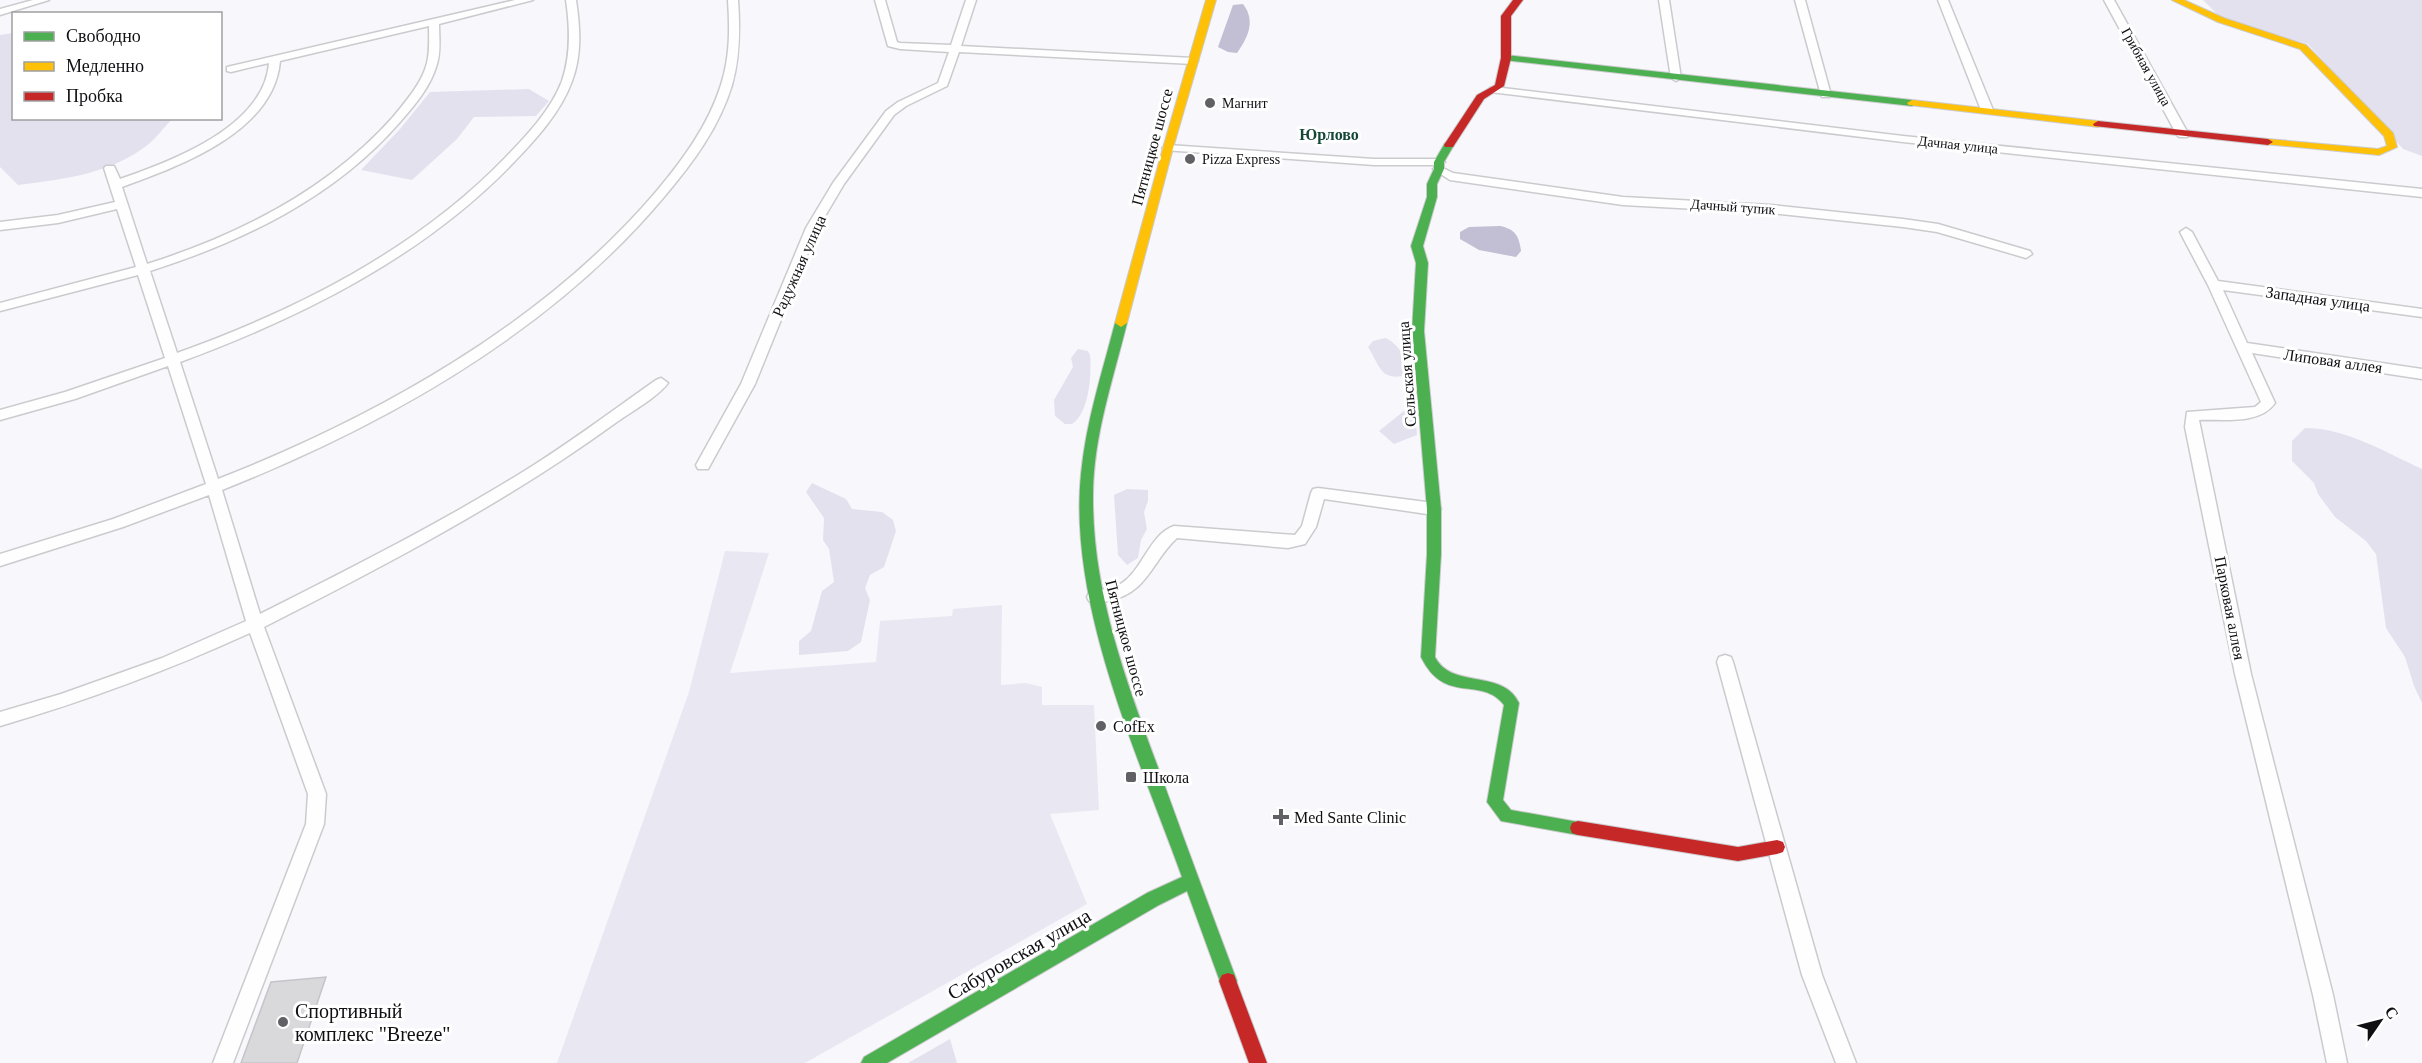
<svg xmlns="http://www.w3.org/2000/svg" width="2422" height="1063" viewBox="0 0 2422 1063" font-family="Georgia,serif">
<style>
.built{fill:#e9e7f2}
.green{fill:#e4e1ee}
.water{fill:#c2bed3}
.building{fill:#d9d9dc;stroke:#c5c4c8;stroke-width:1.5}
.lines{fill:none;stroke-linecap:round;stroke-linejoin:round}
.street-casing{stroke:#cbcbce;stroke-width:3}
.fast-casing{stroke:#cbcbce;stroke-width:2}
.slow-casing{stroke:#cbcbce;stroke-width:2}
.jam-casing{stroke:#cbcbce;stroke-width:2}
.street{fill:#fefeff;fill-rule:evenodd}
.fast{fill:#4caf50;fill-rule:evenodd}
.slow{fill:#ffc107;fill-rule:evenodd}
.jam{fill:#c62828;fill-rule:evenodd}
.poi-dot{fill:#616064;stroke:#fff;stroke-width:2}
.labels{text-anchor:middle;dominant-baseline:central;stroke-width:6;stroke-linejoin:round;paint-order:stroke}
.far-street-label{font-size:14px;fill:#100f12;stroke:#fff}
.far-poi-label{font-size:14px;fill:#100f12;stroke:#fff;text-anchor:start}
.far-quarter-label{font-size:16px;font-weight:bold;fill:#154737;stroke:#fff}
.street-label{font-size:16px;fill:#100f12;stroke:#fff}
.poi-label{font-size:16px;fill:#100f12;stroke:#fff;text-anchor:start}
.near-street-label{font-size:20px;fill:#100f12;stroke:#fff}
.near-poi-label{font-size:20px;fill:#100f12;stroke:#fff;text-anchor:start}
</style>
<rect width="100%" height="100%" fill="#f8f7fc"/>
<path class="built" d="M725,551L769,553L730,673L876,662L880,621L952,616L953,609L1002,605L1001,685L1026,683L1042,687V705H1094L1099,810L1050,814L1087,904L805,1063H557L689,692Z"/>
<g class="green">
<path d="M2203,0H2422V156L2403,149L2308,44L2221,18Z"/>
<path d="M13,33L14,118L172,119C165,126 158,136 150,143C112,174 65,179 18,185L0,167V35Z"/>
<path d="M529,89L549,101L536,116L474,117L457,139L412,180L361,170L400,129L430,92Z"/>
<path d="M1385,338C1396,341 1412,364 1410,374C1381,383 1381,368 1368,347L1373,341Z"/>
<path d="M1078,349L1088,351L1090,355C1092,374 1089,414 1072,424H1065L1055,416L1054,400L1073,367L1071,358Z"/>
<path d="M1404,411L1416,422L1417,435L1394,444L1379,431Z"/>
<path d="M2305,428C2346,428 2385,452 2422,469V703L2414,686L2405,657L2386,628L2376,554L2366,541L2335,517L2318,494L2314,483L2292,461V441Z"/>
<path d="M812,483L846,499L852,509L882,512L893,520L896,531L884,567L870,575L865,588L870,600L861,642L848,651L799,655V641L811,631L822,591L834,582L829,549L823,540L824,518L806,492Z"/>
<path d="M1127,489L1148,490V501L1144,512L1147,529L1141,540L1138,558L1127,565L1118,555L1114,495Z"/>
<path d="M950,1039L957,1063H908Z"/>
</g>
<g class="water">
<path d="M1243,4C1256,21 1248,37 1237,53L1228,52L1218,47L1233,5Z"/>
<path d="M1500,226C1515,229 1519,236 1521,251L1516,257L1479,250L1460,239V232L1469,227Z"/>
</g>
<path class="building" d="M326,977L297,1063H241L271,982Z"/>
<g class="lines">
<g class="street-casing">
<g id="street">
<path d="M33,0H49L0,15V9Z"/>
<path d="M515,0H533L439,24C439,37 441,51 437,64C431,86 415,105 400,122C335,197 244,241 150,271L177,353C297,310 416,250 506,157C527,135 551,110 562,81C571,55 570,27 566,0H576C580,27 582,55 572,81C561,112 536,139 514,162C423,257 302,317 180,362L218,479C377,417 543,324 655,193C682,161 708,126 721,85C730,57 730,29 728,0H738C740,29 740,57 732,85C719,128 692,164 664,197C550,333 385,425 222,490L260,614C345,571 431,528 513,478C563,448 609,413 656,380L661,378L668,383C658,397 629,413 614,424C505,503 384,566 264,627L326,794L324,824L233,1063H213L306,824L308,794L250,633C169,670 86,701 0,726V712L61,694L162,658L246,621L209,495L123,527L0,566V554L113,519L206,484L168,366L75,399L0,420V410L65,392L165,358L138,275L0,311V303L136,267L117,209L58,223L0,230V222L58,215L115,202L104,168L106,166H114L120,179C172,161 264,127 269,63L231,72L227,71V67ZM429,26C429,38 430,51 427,63C422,83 406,101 393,117C328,190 239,235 147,264L122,187C180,166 274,132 280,61Z"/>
<path d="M875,0H885L897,42L900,43L951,45L966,0H976L961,46L1193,58L1198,61L1193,64L959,52L947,86L906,106L894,115L844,184L818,228L755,384L708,469H698L696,465L741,384L806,228L833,183L886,111L898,102L938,83L949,52L900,49L888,46Z"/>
<path d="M1659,0H1669L1681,78L1676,81L1671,78Z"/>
<path d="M1795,0H1805L1831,95L1830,97H1822L1821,95Z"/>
<path d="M1938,0H1948L1993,110L1991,112H1983L1981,110Z"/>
<path d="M2104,0H2114L2189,135L2187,137H2179L2177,135Z"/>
<path d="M1494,87L1903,136L2422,189V197L1903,142L1490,92V88Z"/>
<path d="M1168,145L1374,159H1439L1445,162L1439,165H1374L1164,150L1162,148Z"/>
<path d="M1439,166L1453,173L1623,197L1771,205L1903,219L1938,224L2030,251L2032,254L2026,258L1937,232L1903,227L1771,213L1623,205L1450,180L1433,169Z"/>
<path d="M2186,228L2192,232L2218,281L2422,309V317L2223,290L2247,343L2422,369V379L2252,353L2275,403C2260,425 2223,419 2199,420L2251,674L2333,995L2347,1063H2327L2313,995L2235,674L2185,427L2187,412L2255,407L2261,402L2208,285L2180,232Z"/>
<path d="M1318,488L1434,503L1439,505L1441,509L1439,513L1434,515L1324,499L1316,527L1305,544L1288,548L1177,538C1151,562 1148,593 1108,601C1101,602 1096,604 1089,601L1087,597L1089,593C1100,589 1113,589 1122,583C1143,569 1150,534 1174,526L1295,535L1302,526L1311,493L1313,489Z"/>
<path d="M1725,655L1731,657L1733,662L1822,975L1856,1063H1836L1802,975L1717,662L1719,657Z"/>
</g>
</g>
<g class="fast-casing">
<g id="fast">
<path d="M1506,55L1912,100L1917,103L1912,106L1503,60V56Z"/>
<path d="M1449,142L1454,145L1444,162V169L1437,184V197L1423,246L1428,263L1424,331L1441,509V554L1435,657C1452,690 1502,668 1519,703L1503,800L1511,810L1584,823L1586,828L1584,833L1578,835L1501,821L1487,802L1504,705C1481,675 1445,706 1421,657L1427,554V509L1412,331L1416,263L1411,246L1427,197V184L1434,169V162L1445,143Z"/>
<path d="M1121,319L1127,323C1113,380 1093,437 1093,496C1092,595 1129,689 1163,781C1187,848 1212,914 1237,981L1234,987L1228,989L1222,987L1187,891L1159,905L887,1063H861L864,1057L1147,893L1182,877C1138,755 1068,605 1081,474C1086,422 1102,373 1115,323Z"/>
</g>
</g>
<g class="slow-casing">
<g id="slow">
<path d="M1206,0H1216L1173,148L1127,323L1121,327L1115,323L1163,148Z"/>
<path d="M2172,0H2184L2224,18L2306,45L2393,133L2397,147L2379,155L2264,144V140L2268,139L2378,149L2387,146L2384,136L2300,49L2218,22Z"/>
<path d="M1912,100L2098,121L2103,124L2098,127L1909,105L1907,103Z"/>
</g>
</g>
<g class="jam-casing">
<g id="jam">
<path d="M1513,0H1523L1511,16V58L1504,86L1484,99L1453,147H1445L1444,145L1477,95L1495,85L1501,58V16Z"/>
<path d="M2098,121L2268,139L2273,142L2268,145L2094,126L2093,124Z"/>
<path d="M1578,821L1738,847L1777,840L1783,842L1785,847L1783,852L1777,854L1738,861L1578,835L1572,833L1570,828L1572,823Z"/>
<path d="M1228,973L1234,975L1267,1063H1249L1219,981L1222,975Z"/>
</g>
</g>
<use href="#street" class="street"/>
<use href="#fast" class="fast"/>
<use href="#slow" class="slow"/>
<use href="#jam" class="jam"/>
</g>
<g class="poi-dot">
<circle cx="1210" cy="103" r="6"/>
<circle cx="1190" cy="159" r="6"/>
<circle cx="1101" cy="726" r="6"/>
<rect x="1125" y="771" width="12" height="12" rx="3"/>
<path d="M1278 808h6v6h6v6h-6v6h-6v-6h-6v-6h6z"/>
<circle cx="283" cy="1022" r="6"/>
</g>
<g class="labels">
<g class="far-street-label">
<text transform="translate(2146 67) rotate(61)">Грибная улица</text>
<text transform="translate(1958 145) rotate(6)">Дачная улица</text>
<text transform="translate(1733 207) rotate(4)">Дачный тупик</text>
</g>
<g class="far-poi-label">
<text x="1222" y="103">Магнит</text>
<text x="1202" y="159">Pizza Express</text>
</g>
<g class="far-quarter-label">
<text x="1329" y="134">Юрлово</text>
</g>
<g class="street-label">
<text transform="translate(1152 147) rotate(-75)">Пятницкое шоссе</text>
<text transform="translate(799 266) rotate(-66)">Радужная улица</text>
<text transform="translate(2318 299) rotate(8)">Западная улица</text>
<text transform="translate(2333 361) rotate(8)">Липовая аллея</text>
<text transform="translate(1407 374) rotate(-94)">Сельская улица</text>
<text transform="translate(2230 608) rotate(79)">Парковая аллея</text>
<text transform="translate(1126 638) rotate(75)">Пятницкое шоссе</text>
</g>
<g class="poi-label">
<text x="1113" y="726">CofEx</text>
<text x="1143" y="777">Школа</text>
<text x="1294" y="817">Med Sante Clinic</text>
</g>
<g class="near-street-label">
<text transform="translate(1019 954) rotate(-30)">Сабуровская улица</text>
</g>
<g class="near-poi-label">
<text x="295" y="1011">Спортивный<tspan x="295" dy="23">комплекс "Breeze"</tspan></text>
</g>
</g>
<rect x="12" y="12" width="210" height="108" fill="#ffffff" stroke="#9f9fa0" stroke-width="1.5"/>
<rect x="24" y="32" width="30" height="9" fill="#4caf50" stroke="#9f9fa0" stroke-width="1.5"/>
<text x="66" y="42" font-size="18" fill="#100f12">Свободно</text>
<rect x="24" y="62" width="30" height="9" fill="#ffc107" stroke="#9f9fa0" stroke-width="1.5"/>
<text x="66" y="72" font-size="18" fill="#100f12">Медленно</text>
<rect x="24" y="92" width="30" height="9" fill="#c62828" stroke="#9f9fa0" stroke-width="1.5"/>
<text x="66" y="102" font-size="18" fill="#100f12">Пробка</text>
<g transform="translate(2380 1021) rotate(55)" stroke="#ffffff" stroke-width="4.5" paint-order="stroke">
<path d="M0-4.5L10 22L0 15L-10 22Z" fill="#100f12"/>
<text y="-9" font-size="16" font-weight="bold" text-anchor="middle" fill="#100f12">С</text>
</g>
</svg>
